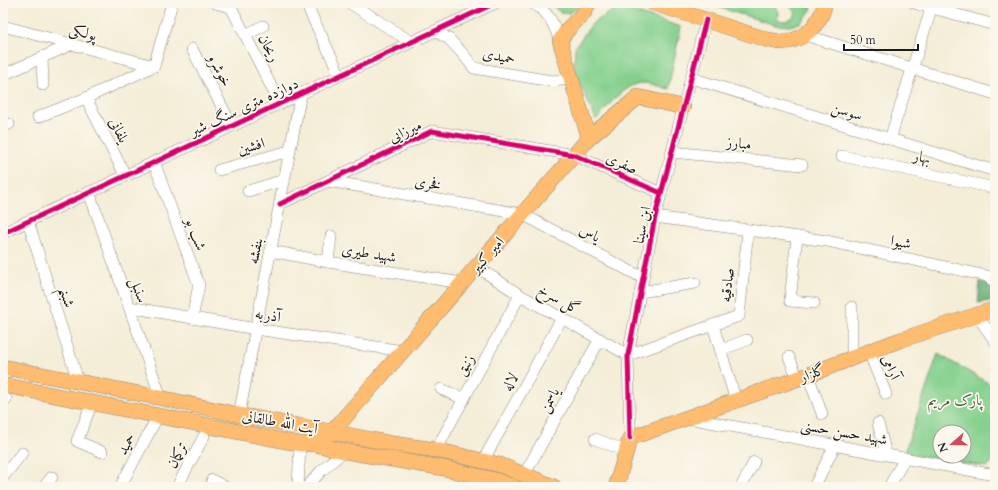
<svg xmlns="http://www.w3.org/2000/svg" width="998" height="490" viewBox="0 0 998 490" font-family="Cardo,Amiri,serif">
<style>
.green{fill:#85d08e;stroke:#507655;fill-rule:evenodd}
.forest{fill:#6cb279;stroke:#44674a}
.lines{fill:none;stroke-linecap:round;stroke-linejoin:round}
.minor-casing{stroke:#88847a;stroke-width:12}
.major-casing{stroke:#88847a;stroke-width:16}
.minor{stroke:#fff;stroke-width:11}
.major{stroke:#febc70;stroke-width:15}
.cycleway-casing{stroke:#fbf7ec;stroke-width:8}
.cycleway{stroke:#d6006c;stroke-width:5}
.labels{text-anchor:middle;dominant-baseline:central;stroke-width:3.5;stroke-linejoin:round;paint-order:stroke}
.street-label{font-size:15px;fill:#1c1c1c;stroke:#fbf7ec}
.park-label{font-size:15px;fill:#415b44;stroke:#fbf7ec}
</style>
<rect width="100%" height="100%" fill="#fbf7ec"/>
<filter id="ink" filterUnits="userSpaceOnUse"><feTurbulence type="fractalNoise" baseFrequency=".025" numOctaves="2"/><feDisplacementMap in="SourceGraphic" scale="8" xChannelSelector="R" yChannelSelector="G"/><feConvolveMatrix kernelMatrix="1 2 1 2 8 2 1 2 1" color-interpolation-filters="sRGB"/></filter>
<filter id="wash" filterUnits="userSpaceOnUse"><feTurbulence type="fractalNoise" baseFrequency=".012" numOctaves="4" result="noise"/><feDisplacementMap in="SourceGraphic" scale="16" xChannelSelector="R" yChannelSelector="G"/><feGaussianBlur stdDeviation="0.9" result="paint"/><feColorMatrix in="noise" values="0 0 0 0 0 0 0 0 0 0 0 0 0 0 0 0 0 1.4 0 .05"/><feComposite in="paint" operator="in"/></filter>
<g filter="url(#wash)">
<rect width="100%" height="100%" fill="#f4edd7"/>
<g class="green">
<path d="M550,3H579C576,11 569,16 560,12C557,10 553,6 550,3Z"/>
<path d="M704,3H773L778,12L777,20L785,21L793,18L796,13L787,3H812L811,10L800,23L790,26L776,25Z"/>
<path d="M619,7L681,27L668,89C661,87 651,83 644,83C623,83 609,106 596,120L576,75L574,63L575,48L583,36L593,23Z"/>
<path d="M938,354L995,387V458L987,467L904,454ZM940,432H964V456H940Z"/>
</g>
<path class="forest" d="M980,281L990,285L995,289V300L978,303Z"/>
</g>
<g filter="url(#ink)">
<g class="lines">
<g class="minor-casing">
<g id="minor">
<path d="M215,3L231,7"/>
<path d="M350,3L411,42"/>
<path d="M532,3C550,13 553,23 560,41"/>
<path d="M914,3L995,25"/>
<path d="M231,7L280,104"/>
<path d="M309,10L340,75"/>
<path d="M3,26L154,66"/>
<path d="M435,31L449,39L463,54L474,68L552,81L571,79"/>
<path d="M245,35L263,26"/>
<path d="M805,35L995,94"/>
<path d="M192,49L232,126"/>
<path d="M42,57L43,85"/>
<path d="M3,75L72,44"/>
<path d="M691,78L995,171"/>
<path d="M86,98L125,175"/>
<path d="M38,117L86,98L154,66L172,3"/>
<path d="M3,126L9,124"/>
<path d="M890,139L933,3"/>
<path d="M672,152L802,165"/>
<path d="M842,156L990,187L995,185"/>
<path d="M154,162L199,285L192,318"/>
<path d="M219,170L289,151"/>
<path d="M328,181L522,214L643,278"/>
<path d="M248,191L284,180"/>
<path d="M89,192L161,398"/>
<path d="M280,204L432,131L574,155L661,193"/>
<path d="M655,217L827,241L987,276L995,282"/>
<path d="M28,221L78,381"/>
<path d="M3,233L495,3"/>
<path d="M797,237L790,301L814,303"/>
<path d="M271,251L328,262L462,283"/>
<path d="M328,262L331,236"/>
<path d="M477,267L520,295L628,355L739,316L748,230"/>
<path d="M640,292L695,283"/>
<path d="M129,307L256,329L403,351"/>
<path d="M977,315L995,341"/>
<path d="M713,325L736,401"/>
<path d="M721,350L747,340"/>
<path d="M869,352L886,394"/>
<path d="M789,357L798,379"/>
<path d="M852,358V307"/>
<path d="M808,375L822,414"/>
<path d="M441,389L464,399"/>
<path d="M3,402L6,399"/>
<path d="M92,403L77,441L102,452"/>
<path d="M239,415L301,93"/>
<path d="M688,418L995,475"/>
<path d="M878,423L886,454"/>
<path d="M630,438L628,355L655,217L706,20"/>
<path d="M595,439L626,451"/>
<path d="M436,450L520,295"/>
<path d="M483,461L562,318"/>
<path d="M524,475L600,339"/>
<path d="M3,477L22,453"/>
<path d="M212,480L225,487"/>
<path d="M44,487L52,477"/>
<path d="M120,487L158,416"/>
<path d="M177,487L204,436"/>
<path d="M298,487L300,444"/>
<path d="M307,487L321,471L344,451"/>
<path d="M741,487L754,462"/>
<path d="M814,487L835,445"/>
<path d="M889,487L905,458"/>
</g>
</g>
<g class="major-casing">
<g id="major">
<path d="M653,3L768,40C772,40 777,42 781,42C798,42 814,31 821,15C823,12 824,7 825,3"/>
<path d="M589,138L638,97L683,107"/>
<path d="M3,367L161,398L239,415L332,432L394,444L436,450L500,465L554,487"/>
<path d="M3,385L300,444H314L344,451L443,468L495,480L514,487"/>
<path d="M314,444L332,432L589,138L560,41C563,35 566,31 570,27C577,19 586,14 588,3"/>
<path d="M616,487L630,438L808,375L852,358L900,340L995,309"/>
</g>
</g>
<use href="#minor" class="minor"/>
<use href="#major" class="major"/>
<g class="cycleway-casing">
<g id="cycleway">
<path d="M280,204L432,131L574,155L661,193"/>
<path d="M3,233L495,3"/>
<path d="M630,438L628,355L655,217L706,20"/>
</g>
</g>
<use href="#cycleway" class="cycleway"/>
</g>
</g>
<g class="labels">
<g class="street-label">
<text transform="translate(83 32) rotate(15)">پولکی</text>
<text transform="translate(269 48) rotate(63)">ریحان</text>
<text transform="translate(499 56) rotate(11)">حمیدی</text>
<text transform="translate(220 70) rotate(62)">خوشرو</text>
<text transform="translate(244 107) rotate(-25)">دوازده متری سنگ شیر</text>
<text transform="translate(847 111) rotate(17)">سوسن</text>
<text transform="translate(119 130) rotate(63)">یلفانی</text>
<text transform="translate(405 131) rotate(-25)">میرزایی</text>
<text transform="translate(739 143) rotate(6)">مبارز</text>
<text transform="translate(251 146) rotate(-15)">افشین</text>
<text transform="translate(922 157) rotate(12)">بهار</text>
<text transform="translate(622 163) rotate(24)">صفری</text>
<text transform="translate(428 183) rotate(10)">فخری</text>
<text transform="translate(642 225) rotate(-78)">ابن سینا</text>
<text transform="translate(590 233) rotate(28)">یاس</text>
<text transform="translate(196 234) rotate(70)">شب بو</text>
<text transform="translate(901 242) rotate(12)">شیوا</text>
<text transform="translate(255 251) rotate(-79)">بنفشه</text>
<text transform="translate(369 253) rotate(9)">شهید طیری</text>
<text transform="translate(487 255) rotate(-49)">امیر کبیر</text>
<text transform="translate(727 285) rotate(-84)">صادقیه</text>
<text transform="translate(139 290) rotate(71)">سنبل</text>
<text transform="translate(67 297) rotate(73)">شبنم</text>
<text transform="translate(559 299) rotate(29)">گل سرخ</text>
<text transform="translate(268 315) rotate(9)">آذربه</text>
<text transform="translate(465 365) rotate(-61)">زنبق</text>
<text transform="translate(891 367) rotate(67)">آرامی</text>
<text transform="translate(812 373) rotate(-21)">گلزار</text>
<text transform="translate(510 382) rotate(-61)">لاله</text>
<text transform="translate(549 400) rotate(-61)">یاسمن</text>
<text transform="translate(280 422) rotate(10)">آیت الله طالقانی</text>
<text transform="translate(844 432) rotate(10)">شهید حسن حسنی</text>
<text transform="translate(126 444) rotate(-62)">حمید</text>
<text transform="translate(177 455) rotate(-62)">ترکمان</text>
</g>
<g class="park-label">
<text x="955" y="400">پارک مریم</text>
</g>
</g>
<rect width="998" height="490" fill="none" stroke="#fbf7ec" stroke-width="16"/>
<g transform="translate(952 444) rotate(250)"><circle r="19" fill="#fbf7ec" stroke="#a29f99"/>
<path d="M0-3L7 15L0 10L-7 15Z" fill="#d1495b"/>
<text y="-6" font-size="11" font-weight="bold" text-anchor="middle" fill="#1c1c1c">N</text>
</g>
<path d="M844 44v6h74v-6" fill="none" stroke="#1c1c1c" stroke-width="2"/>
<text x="850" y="44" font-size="12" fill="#1c1c1c" stroke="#fbf7ec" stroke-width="3" paint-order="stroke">50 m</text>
</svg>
